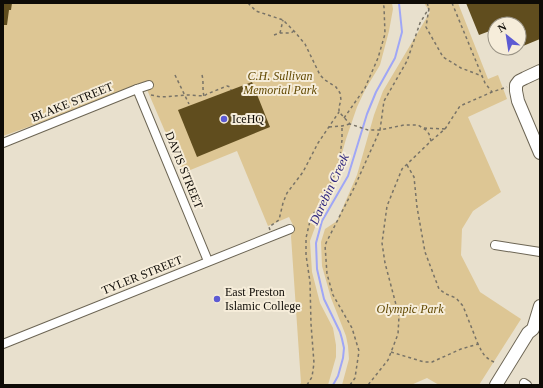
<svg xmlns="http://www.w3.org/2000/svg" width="543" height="388" viewBox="0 0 543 388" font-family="Georgia,serif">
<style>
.park{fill:#ddc694}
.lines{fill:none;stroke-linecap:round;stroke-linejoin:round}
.stream{stroke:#9fa6f6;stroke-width:2}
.building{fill:#604d1e}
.street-casing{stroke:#6c6554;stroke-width:10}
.secondary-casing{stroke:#6c6554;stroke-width:14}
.path{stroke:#787367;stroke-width:1.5;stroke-dasharray:3 3;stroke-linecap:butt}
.street{stroke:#fff;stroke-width:8}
.secondary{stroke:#fff;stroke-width:12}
.poi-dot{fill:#5d5bd3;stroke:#f6edda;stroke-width:1.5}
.labels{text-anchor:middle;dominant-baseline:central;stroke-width:4;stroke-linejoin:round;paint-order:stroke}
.park-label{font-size:12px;font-style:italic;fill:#614800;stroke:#f6edda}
.street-label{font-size:12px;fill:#0e0b06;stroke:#f6edda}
.poi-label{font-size:12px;fill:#0e0b06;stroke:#f6edda;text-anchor:start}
.water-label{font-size:13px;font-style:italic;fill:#2d257f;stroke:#f6edda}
</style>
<rect width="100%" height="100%" fill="#e8e0cd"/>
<g class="park">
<path d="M3,3H392L393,9L389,31L380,65L365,90L357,107L346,139L330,195L321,211L310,241L312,272L320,303L333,328L336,345V357L328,385H299L301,383L291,236L294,227L289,217L268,226L237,151L183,173L145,85L3,136Z"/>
<path d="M424,3H458L488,79L498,75L507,99L468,117L501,192L473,211L462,229L461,255L480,292L521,319L479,385H439L427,378L411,385H342L349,359L348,346L346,336L331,298L322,266L321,242L325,229L337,221L357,175L374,115L383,91L430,12Z"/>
</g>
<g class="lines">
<path class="stream" d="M333,385L338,376L343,358L344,348L342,339L340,332L324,299L317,269L316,243L322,221L348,176L367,114L376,92L395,58L402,32L399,3"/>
</g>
<g class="building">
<path d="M3,3H12L11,10H9L7,25H3Z"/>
<path d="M466,3H540V39L523,46L519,37V24H495V29L479,35Z"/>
<path d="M252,82L270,127L197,157L178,110Z"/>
</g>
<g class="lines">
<g class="street-casing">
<g id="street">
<path d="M137,89L208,261"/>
<path d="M3,143L137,89L149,85"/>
<path d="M495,245L540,252"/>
<path d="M3,344L290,229"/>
<path d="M524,383L527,385"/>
</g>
</g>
<g class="secondary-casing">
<g id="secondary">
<path d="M540,71L525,78L519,81L516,85V91L518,101L540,153"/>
<path d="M496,385L528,333L533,329L540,306"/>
</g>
</g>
<g class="path">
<path d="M248,3L256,11L283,20L294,31L305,44L320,75L325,80L336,87L340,93L341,100L339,107V112L350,124L368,130H380L404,125H418L426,130L429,134L431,141L402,169L387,206L382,243L385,263L399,316L398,334L388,360L368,385"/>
<path d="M427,3L429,8L426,27L443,57L461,68L482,76"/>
<path d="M452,3L485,83L492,92"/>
<path d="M280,33L283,20"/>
<path d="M274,35L280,33H291L294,31"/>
<path d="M175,75L189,104"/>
<path d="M202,75C204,82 202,89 204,96"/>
<path d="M151,95L161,97L188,95L204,96L207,94L227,86L230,87L231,90"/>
<path d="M344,118L365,88L378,58L385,34L384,7L383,3"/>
<path d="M329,127L342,126L350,124"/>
<path d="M424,128L445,129L431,141"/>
<path d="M445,129L460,106L492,92L507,87"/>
<path d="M407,165L414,177L417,207L425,252L439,289L446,294L456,298L463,306L478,344"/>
<path d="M270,230L269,227L279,220L283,203L287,193L303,172L318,143L339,112"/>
<path d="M391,352L424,362H432L461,349L478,344C483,354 484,357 494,362"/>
<path d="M307,385L312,377L314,363L311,324L310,282L306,255V238L310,221L315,211L323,201L339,164L342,140V126"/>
<path d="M350,385L355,378L359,351L352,328L333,295L327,274L325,245L354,188L380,130L384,101L407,61L420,23L429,8"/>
</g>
<use href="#street" class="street"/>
<use href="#secondary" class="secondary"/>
</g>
<g class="poi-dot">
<circle cx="224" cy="119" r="4"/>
<circle cx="217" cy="299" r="4"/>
</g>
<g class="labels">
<g class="park-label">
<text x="280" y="76">C.H. Sullivan<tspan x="280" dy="14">Memorial Park</tspan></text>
<text x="410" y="309">Olympic Park</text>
</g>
<g class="street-label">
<text transform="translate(72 102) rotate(-22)">BLAKE STREET</text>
<text transform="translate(184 170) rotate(68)">DAVIS STREET</text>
<text transform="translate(142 275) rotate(-22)">TYLER STREET</text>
</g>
<g class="poi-label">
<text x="232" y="119">IceHQ</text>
<text x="225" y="292">East Preston<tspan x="225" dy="14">Islamic College</tspan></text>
</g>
<g class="water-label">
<text transform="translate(329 189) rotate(-65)">Darebin Creek</text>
</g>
</g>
<rect width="543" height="388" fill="none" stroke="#0e0b06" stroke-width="8"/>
<g transform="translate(507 36) rotate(330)"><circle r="19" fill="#f6edda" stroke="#999385"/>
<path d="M0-3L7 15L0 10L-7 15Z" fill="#5d5bd3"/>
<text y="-6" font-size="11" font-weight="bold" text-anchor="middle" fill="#0e0b06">N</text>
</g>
</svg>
